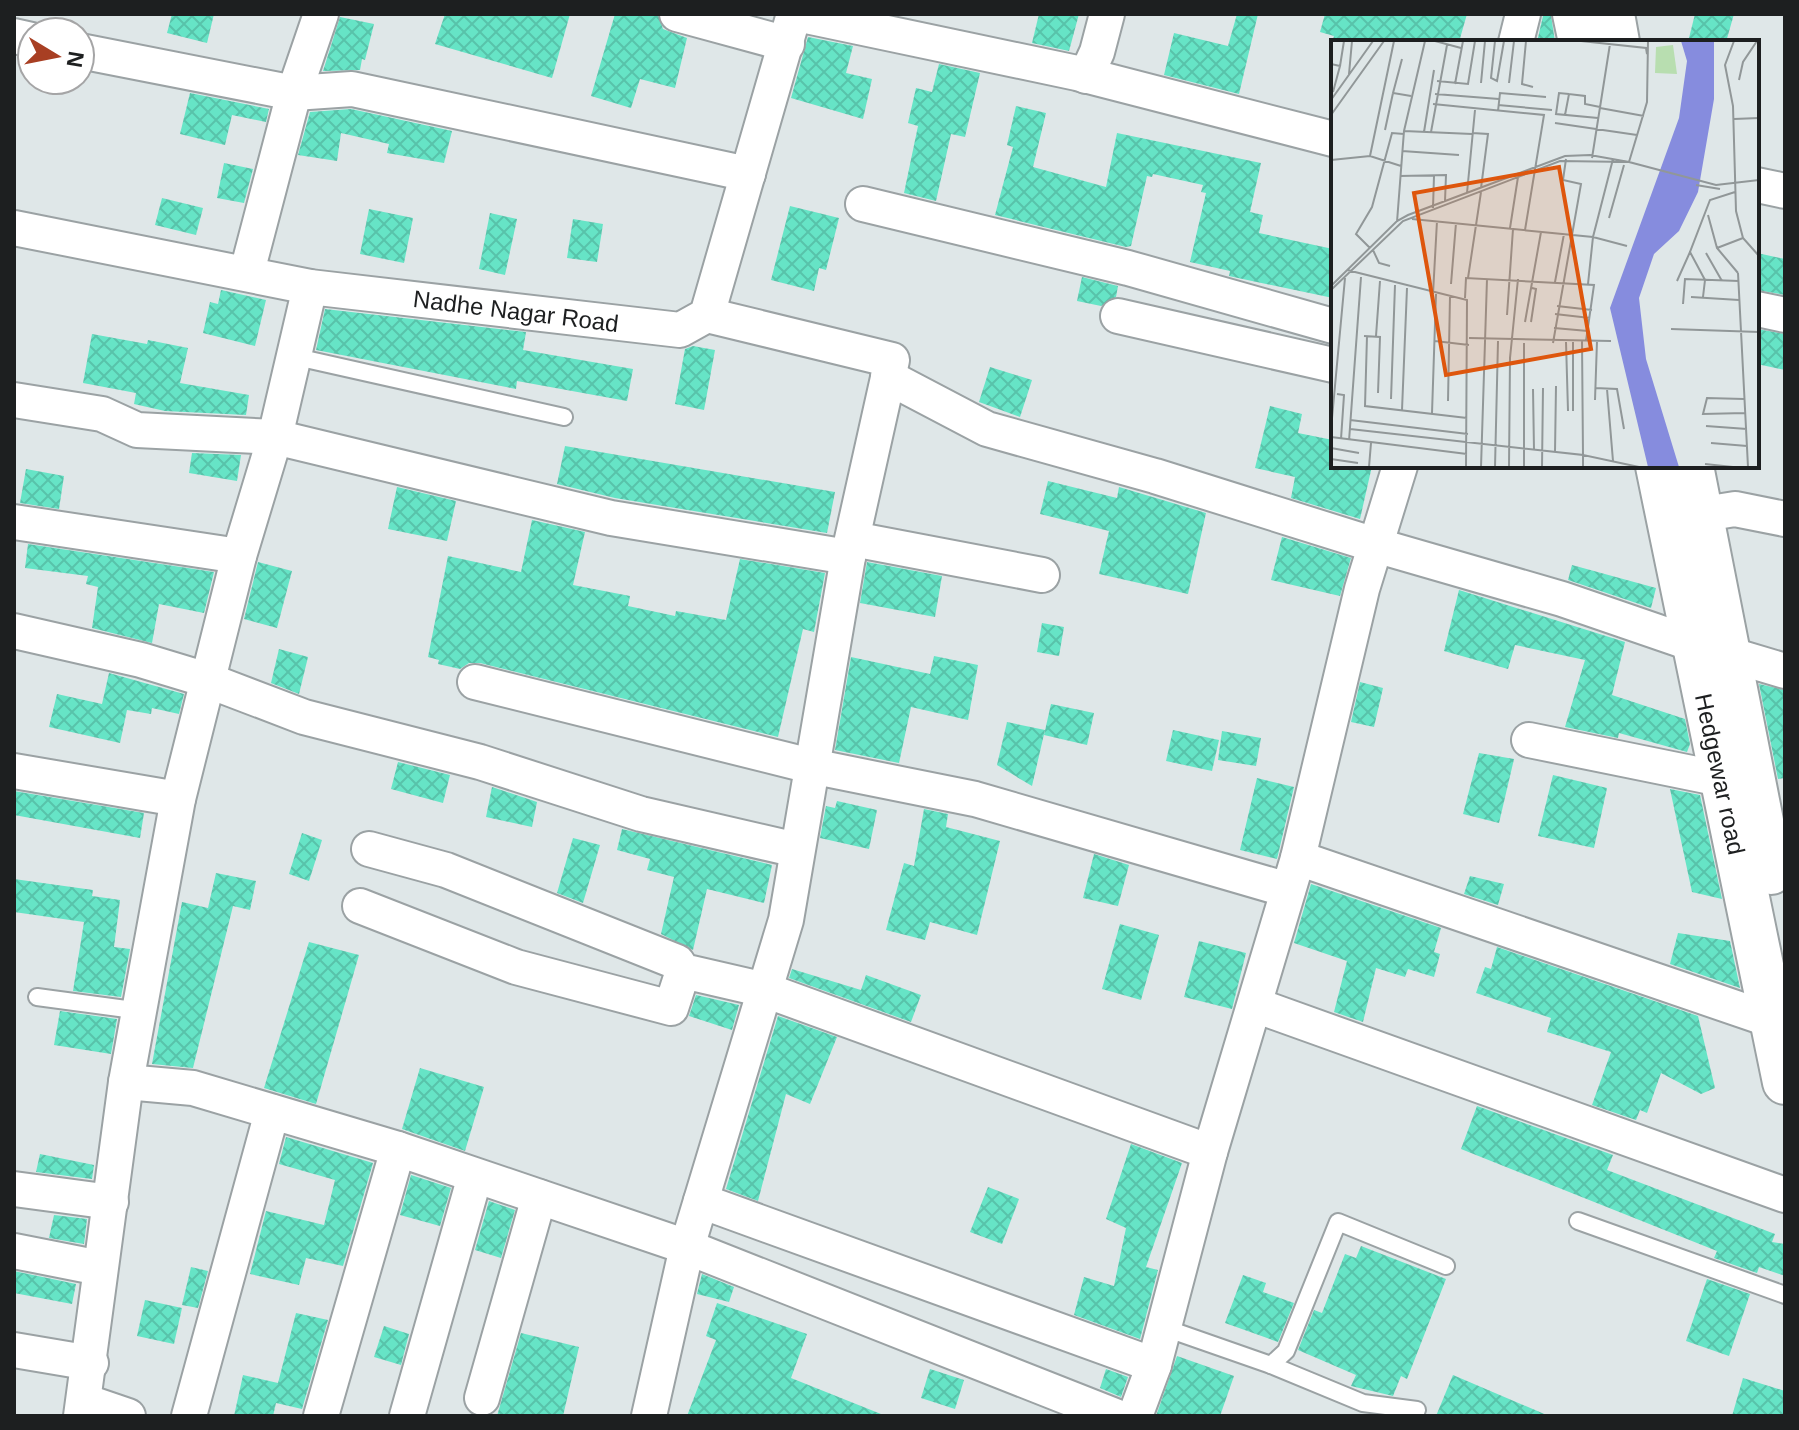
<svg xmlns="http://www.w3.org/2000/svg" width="1799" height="1430" viewBox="0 0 1799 1430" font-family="Helvetica,sans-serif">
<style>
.building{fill:url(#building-cross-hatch)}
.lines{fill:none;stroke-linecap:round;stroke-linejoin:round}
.lane-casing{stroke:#9ba2a4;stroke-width:20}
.street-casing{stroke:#9ba2a4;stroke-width:38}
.secondary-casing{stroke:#9ba2a4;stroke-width:48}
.lane{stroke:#fff;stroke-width:16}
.street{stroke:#fff;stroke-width:34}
.secondary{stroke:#fff;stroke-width:44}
.labels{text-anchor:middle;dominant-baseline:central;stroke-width:7;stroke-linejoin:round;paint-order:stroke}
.street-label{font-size:24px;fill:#1d1f20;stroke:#fff}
.inset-road{fill:none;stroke:#919798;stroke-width:2}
.view{fill:#de560d;fill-opacity:0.15;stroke:#de560d;stroke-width:4}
.inset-edge{fill:none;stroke:#1d1f20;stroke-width:4}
</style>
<defs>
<pattern id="building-cross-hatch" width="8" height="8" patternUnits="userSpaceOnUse" patternTransform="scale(2)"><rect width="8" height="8" fill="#66e4c6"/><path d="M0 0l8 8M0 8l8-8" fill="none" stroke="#58c3aa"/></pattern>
</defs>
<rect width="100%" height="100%" fill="#dfe7e8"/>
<g class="building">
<path d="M172,14H214L207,43L167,33Z"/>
<path d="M445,14H570L552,78L435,44Z"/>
<path d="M615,14H658L663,29L687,38L675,88L640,79L631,108L591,96Z"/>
<path d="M1039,14H1079L1069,51L1032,43Z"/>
<path d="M1237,14H1258L1239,94L1164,75L1174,33L1228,46Z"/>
<path d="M1325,14H1467L1459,42H1332L1334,36L1320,32Z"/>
<path d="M1695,14H1734L1726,42H1688Z"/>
<path d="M1551,15L1555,42H1537L1543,16Z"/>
<path d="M340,17L374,24L365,60L362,59L360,70L323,71Z"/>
<path d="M808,37L853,46L846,73L872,79L863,119L791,98Z"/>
<path d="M939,64L980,73L965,137L951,134L936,201L904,193L918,126L908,123L916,88L932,92Z"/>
<path d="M190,93L269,109L266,122L232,115L225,145L180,134Z"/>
<path d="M1016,106L1046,113L1033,167L1106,187L1117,133L1261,163L1250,212L1263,215L1259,233L1333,249V298L1238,278L1229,276L1230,271L1190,262L1206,193L1201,192L1203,185L1153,174L1152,177L1147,176L1131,246L1126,247L995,215L1013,147L1007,145Z"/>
<path d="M351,109L452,131L444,163L387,153L389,144L341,133L337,161L298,155L310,112Z"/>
<path d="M224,163L253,169L244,203L217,198Z"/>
<path d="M162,198L203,208L196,235L155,225Z"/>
<path d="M790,206L839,218L826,270L819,268L814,291L771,280Z"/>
<path d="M369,209L413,218L404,263L360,254Z"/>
<path d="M490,213L517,219L505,275L479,269Z"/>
<path d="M573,219L603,224L597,262L567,258Z"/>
<path d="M1757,253L1785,259V295L1757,290Z"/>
<path d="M1082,277L1118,286L1116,297L1101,306L1077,301Z"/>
<path d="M221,290L266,300L255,346L203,333L210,302L218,304Z"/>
<path d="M325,309L526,332L523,350L633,369L627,401L517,381L516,389L316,350Z"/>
<path d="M1757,329L1785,334V370L1757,364Z"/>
<path d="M92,334L147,344L148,340L188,348L180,383L249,395L246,415L165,411L134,404L136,393L83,383Z"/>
<path d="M693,346L715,350L704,410L675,404L685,349Z"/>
<path d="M990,367L1032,380L1020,417L979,402Z"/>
<path d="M1270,406L1302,414L1298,433L1333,440V466H1372L1360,519L1291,498L1295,477L1255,468Z"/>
<path d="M565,446L835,492L827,533L615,498L557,484Z"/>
<path d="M192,453L241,455L237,481L189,473Z"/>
<path d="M26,469L64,476L59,509L20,503Z"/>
<path d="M1048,481L1117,498L1119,487L1206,513L1188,594L1099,574L1109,531L1040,514Z"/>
<path d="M397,487L456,501L447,541L388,529Z"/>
<path d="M532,520L585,532L573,585L630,596L628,606L675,616L676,611L726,620L740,559L825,573L814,632L803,629L778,737L480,663H469L460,669L438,664L439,660L428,657L448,556L521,572Z"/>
<path d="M1282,537L1351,558L1340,596L1271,580Z"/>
<path d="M28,544L214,572L204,613L159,604L152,643L92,628L98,587L86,584L88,576L25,568Z"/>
<path d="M258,562L292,571L277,628L244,619Z"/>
<path d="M867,562L942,576L935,617L860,603Z"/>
<path d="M1572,565L1656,588L1651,608L1568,580Z"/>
<path d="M1459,590L1625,642L1612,695L1685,719L1690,744L1687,752L1619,733L1618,738L1565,727L1585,660L1515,645L1508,669L1444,651Z"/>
<path d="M1042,623L1064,627L1059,656L1037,652Z"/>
<path d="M279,649L308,657L299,694L271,683Z"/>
<path d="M934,656L978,665L968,720L911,707L899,763L835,750L851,657L930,674Z"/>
<path d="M109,673L184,694L179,714L152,708L151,714L127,710L120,743L49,727L57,694L102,704Z"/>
<path d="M1360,682L1383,688L1374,727L1351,722Z"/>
<path d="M1759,684L1785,690V778L1778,779Z"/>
<path d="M1051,704L1094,713L1087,745L1044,735Z"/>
<path d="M1007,722L1045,730L1032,786L997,765Z"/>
<path d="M1173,730L1219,740L1212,771L1166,761Z"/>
<path d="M1222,731L1261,738L1256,766L1218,760Z"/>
<path d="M1479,753L1514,759L1499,823L1463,814Z"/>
<path d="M398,762L450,775L443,803L391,789Z"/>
<path d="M1553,775L1607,788L1594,848L1538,836Z"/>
<path d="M1257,778L1294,787L1277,859L1240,850Z"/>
<path d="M492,787L537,802L532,827L486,817Z"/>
<path d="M1670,789L1700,795L1722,899L1692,892Z"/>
<path d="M14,791L144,813L140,838L14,815Z"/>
<path d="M837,801L877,810L869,849L820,838L826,806L835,808Z"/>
<path d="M924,809L948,814L946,827L1000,841L977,935L930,922L925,940L886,930L904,863L914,866Z"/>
<path d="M622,829L772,865L764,903L707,889L693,950L661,934L674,877L647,870L650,859L617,850Z"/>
<path d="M302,833L322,840L309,881L289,874Z"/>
<path d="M573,838L600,845L583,903L557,893Z"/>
<path d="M1094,854L1129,865L1118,906L1083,898Z"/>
<path d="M216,873L256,881L250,910L233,906L193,1068L152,1064L182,902L208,908Z"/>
<path d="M1470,876L1504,884L1498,905L1464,894Z"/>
<path d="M14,879L93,890L92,896L120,900L114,947L130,949L121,997L73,991L84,922L14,912Z"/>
<path d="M1311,884L1441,928L1434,952L1440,954L1434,977L1408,969L1405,977L1376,968L1363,1022L1334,1012L1347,961L1294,943Z"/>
<path d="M1120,924L1159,935L1141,1000L1102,989Z"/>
<path d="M1678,933L1730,941L1740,988L1670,964Z"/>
<path d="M1199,941L1246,953L1232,1009L1184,997Z"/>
<path d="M309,942L359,955L316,1104L264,1088Z"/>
<path d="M1497,947L1698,1016L1715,1088L1701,1094L1661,1073L1647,1113L1640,1110L1636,1120L1592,1105L1611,1052L1547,1032L1551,1018L1476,993L1485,967L1491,969Z"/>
<path d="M792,969L861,990L866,975L921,995L911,1022L789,978Z"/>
<path d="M696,995L739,1005L732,1030L689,1016Z"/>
<path d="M60,1011L117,1019L111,1054L54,1045Z"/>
<path d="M778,1016L837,1037L810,1104L786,1094L758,1201L726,1189Z"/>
<path d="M420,1068L484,1087L465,1151L402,1129Z"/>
<path d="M1477,1106L1613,1155L1607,1170L1775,1234L1772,1242L1785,1244V1276L1759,1267L1757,1273L1714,1258L1717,1251L1461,1149Z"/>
<path d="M286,1137L373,1163L343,1266L306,1258L299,1285L250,1274L266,1211L324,1225L335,1180L279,1164Z"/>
<path d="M1131,1144L1182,1163L1146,1267L1158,1270L1140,1339L1074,1315L1084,1277L1114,1286L1126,1228L1106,1219Z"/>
<path d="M40,1154L94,1165L92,1179L36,1172Z"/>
<path d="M411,1175L451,1188L440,1226L400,1215Z"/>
<path d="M988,1187L1019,1199L1002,1244L970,1232Z"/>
<path d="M489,1201L515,1210L501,1258L475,1250Z"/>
<path d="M54,1215L87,1219L84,1244L49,1238Z"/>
<path d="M1361,1246L1446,1279L1407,1379L1401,1376L1393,1396L1351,1386L1356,1375L1298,1350L1314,1310L1322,1313L1345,1254L1356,1258Z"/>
<path d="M191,1267L208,1271L198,1308L182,1305Z"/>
<path d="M14,1271L76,1284L72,1304L14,1293Z"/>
<path d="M702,1274L734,1287L729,1302L697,1294Z"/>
<path d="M1243,1275L1266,1283L1263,1292L1294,1303L1278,1342L1225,1323Z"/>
<path d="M1707,1279L1750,1294L1729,1356L1686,1341Z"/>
<path d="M145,1300L182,1308L174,1344L137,1336Z"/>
<path d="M717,1303L807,1334L791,1378L886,1416H687L716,1340L706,1336Z"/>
<path d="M296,1313L328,1320L302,1409L276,1403L273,1416H234L243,1375L278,1383Z"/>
<path d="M384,1326L409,1334L401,1365L374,1357Z"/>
<path d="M521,1333L579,1347L563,1416H497Z"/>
<path d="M1177,1356L1234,1376L1220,1416H1156Z"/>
<path d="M930,1369L964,1380L955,1409L921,1398Z"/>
<path d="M1106,1369L1128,1377L1121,1397L1100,1388Z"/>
<path d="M1453,1375L1549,1416H1436Z"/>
<path d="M1743,1378L1785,1391V1416H1732Z"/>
</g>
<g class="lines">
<g class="lane-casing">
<g id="lane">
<path d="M292,356L564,417"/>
<path d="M37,997L141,1011"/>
<path d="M1578,1221L1785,1295"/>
<path d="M1165,1328L1271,1365L1286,1351L1338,1222L1446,1266"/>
<path d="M1271,1365L1363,1403L1417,1410"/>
</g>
</g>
<g class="street-casing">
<g id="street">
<path d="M677,14L787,44"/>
<path d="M797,14L1077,73L1333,139"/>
<path d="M14,36L32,40"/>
<path d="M1516,42L1523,14"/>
<path d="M80,51L294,93L352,89L748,174"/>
<path d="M1086,76L1097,52L1107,14"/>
<path d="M1757,185L1785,191"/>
<path d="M863,204L1128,268L1333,326"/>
<path d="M14,228L310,287L680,330L707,315L794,14"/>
<path d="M247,272L294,93L321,14"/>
<path d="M1757,309L1785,315"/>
<path d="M1118,316L1333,365"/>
<path d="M888,377L987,429L1155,476L1375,545L1562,599L1693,644"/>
<path d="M14,400L102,414L137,430L275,437L611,518L848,557"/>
<path d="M1679,518L1735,509L1785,519"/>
<path d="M14,522L239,556"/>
<path d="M853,539L1042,575"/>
<path d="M14,631L141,660L207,680L304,717L480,762L641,814L797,850"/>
<path d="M1728,654L1785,671"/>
<path d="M475,682L811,766L975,799L1288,890"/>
<path d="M1529,740L1721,779"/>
<path d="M14,771L178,799"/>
<path d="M369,849L446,870L677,962L683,971L765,990L1210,1152"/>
<path d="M1298,858L1771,1020"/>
<path d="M360,906L516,967L671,1008L683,971"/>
<path d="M1255,1005L1785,1195"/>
<path d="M126,1082L193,1088L398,1149L687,1247L1115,1416"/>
<path d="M14,1189L111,1202"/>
<path d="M701,1201L1154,1365"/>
<path d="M14,1251L100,1268"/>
<path d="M14,1350L91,1363"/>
<path d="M482,1398L539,1197"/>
<path d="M84,1401L128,1416"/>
<path d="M81,1416L126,1082L178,799L239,556L275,437L310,287"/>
<path d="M189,1416L272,1112"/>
<path d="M321,1416L398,1149"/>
<path d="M407,1416L475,1176"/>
<path d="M649,1416L687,1247L786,920L848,557L892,360L707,315"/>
<path d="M1135,1416L1154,1365L1210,1152L1298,858L1362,589L1400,466"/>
</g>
</g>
<g class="secondary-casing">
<g id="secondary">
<path d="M1575,14L1581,42"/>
<path d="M1612,14L1617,42"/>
<path d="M1658,466L1785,1082"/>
<path d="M1691,466L1771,872"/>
</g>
</g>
<use href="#lane" class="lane"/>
<use href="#street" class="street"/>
<use href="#secondary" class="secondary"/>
</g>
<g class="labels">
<g class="street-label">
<text transform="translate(516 311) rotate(7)">Nadhe Nagar Road</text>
<text transform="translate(1720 774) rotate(78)">Hedgewar road</text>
</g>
</g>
<g transform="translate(1331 40)">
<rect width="428" height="428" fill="#dfe7e8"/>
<path d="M342,5L346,34L324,33L325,7Z" fill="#b8deb0"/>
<path d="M350,1H383V59L367,152L348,191L323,214L308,258L315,319L348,427H317L279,268L348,78L356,21Z" fill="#868cde"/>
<path class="inset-road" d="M104,1L130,8M164,1L160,38L166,41L173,1M195,1L191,44L202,47M250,1L315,8L316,14M317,1L316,62L298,122L385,145L428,140M403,1L394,25L402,66L405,171L412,198L428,216M71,19L62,53L80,56M0,24L9,26L2,52M9,26L13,1M18,34L21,1M408,40L412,22L426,1M106,41L137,44L144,1M150,43L154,1M178,43L183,1M124,44L132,1M104,54L168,59M238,54L228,53L225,74L267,78M0,60L42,1M102,64L213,75L194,190M167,65L221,70M269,68L313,76M167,71L169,53L215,57M0,75L53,1M234,75L238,54L254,56V64L269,67M403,79L428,78M224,83L306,95M54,90L62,53M73,91L141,94M93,92L103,30M100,92L116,5M141,93L157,94L150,148M71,111L128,115M39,116L63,1M261,118L279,4M0,120L39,116L70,126M69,136L115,135L114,161M365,145L389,149M136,153L144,70M102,168L103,136M377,175L386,208L407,233M278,178L293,125M81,179L262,197L296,206M66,182L73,91L94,1M179,188L187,137M39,208L25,194L41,167L61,93L73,94M386,208L412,198M42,210L48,223L59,226M375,213L391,241M16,230L136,260L135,427M407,233L417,427M137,238L150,152M346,241L359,212M224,242L233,194M120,244L125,183M257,244L262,197L282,119M0,246L66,181L77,175L234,116L259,115L298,122L229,121L72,181L0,250M102,254L106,181M360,257L408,260M372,257L374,240L359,212L379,160L404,152M134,258L135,238L263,245L255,301M352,264L354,239L408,241M226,266L261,270M224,274L259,278M176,275L182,189M194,282L210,192M200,282L205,249L201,248M223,288L257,291M340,289L428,292M33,296L49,297L47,353M36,296L34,366L136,378M45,296L49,241M138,298L280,301M104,301L138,305M251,301L252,415L308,427M235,302L237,371M242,302V371M193,303V427M222,303L250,144L232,140L235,119M264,348L286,349L293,389M202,349L203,410M276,349L282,421M6,354L13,355L10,399M60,359L64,245M413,359L376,358L372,374L414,373M264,360L266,301M117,361L119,256M71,370L76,248M101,373L105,254M19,380L137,394M375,386L416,389M0,389L14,238M19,389L252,415V427M0,397L136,414M18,401L30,237M380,403L416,406M0,408L28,413M224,412L225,346M0,419L27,423M374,424L402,427M38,427L40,403M150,427L156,239M164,427L167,301M178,427L179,318L187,239M211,427L212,348"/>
<path class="view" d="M228,127L260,309L115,335L83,153Z"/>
<rect width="428" height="428" class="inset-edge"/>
</g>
<rect width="1799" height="1430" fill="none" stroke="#1d1f20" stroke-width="32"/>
<g transform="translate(56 56) rotate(100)"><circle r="38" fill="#ffffff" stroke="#a5a5a6" stroke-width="2"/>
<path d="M0-6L14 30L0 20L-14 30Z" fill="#a83f23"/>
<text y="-12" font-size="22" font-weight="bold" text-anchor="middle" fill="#1d1f20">N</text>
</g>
</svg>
